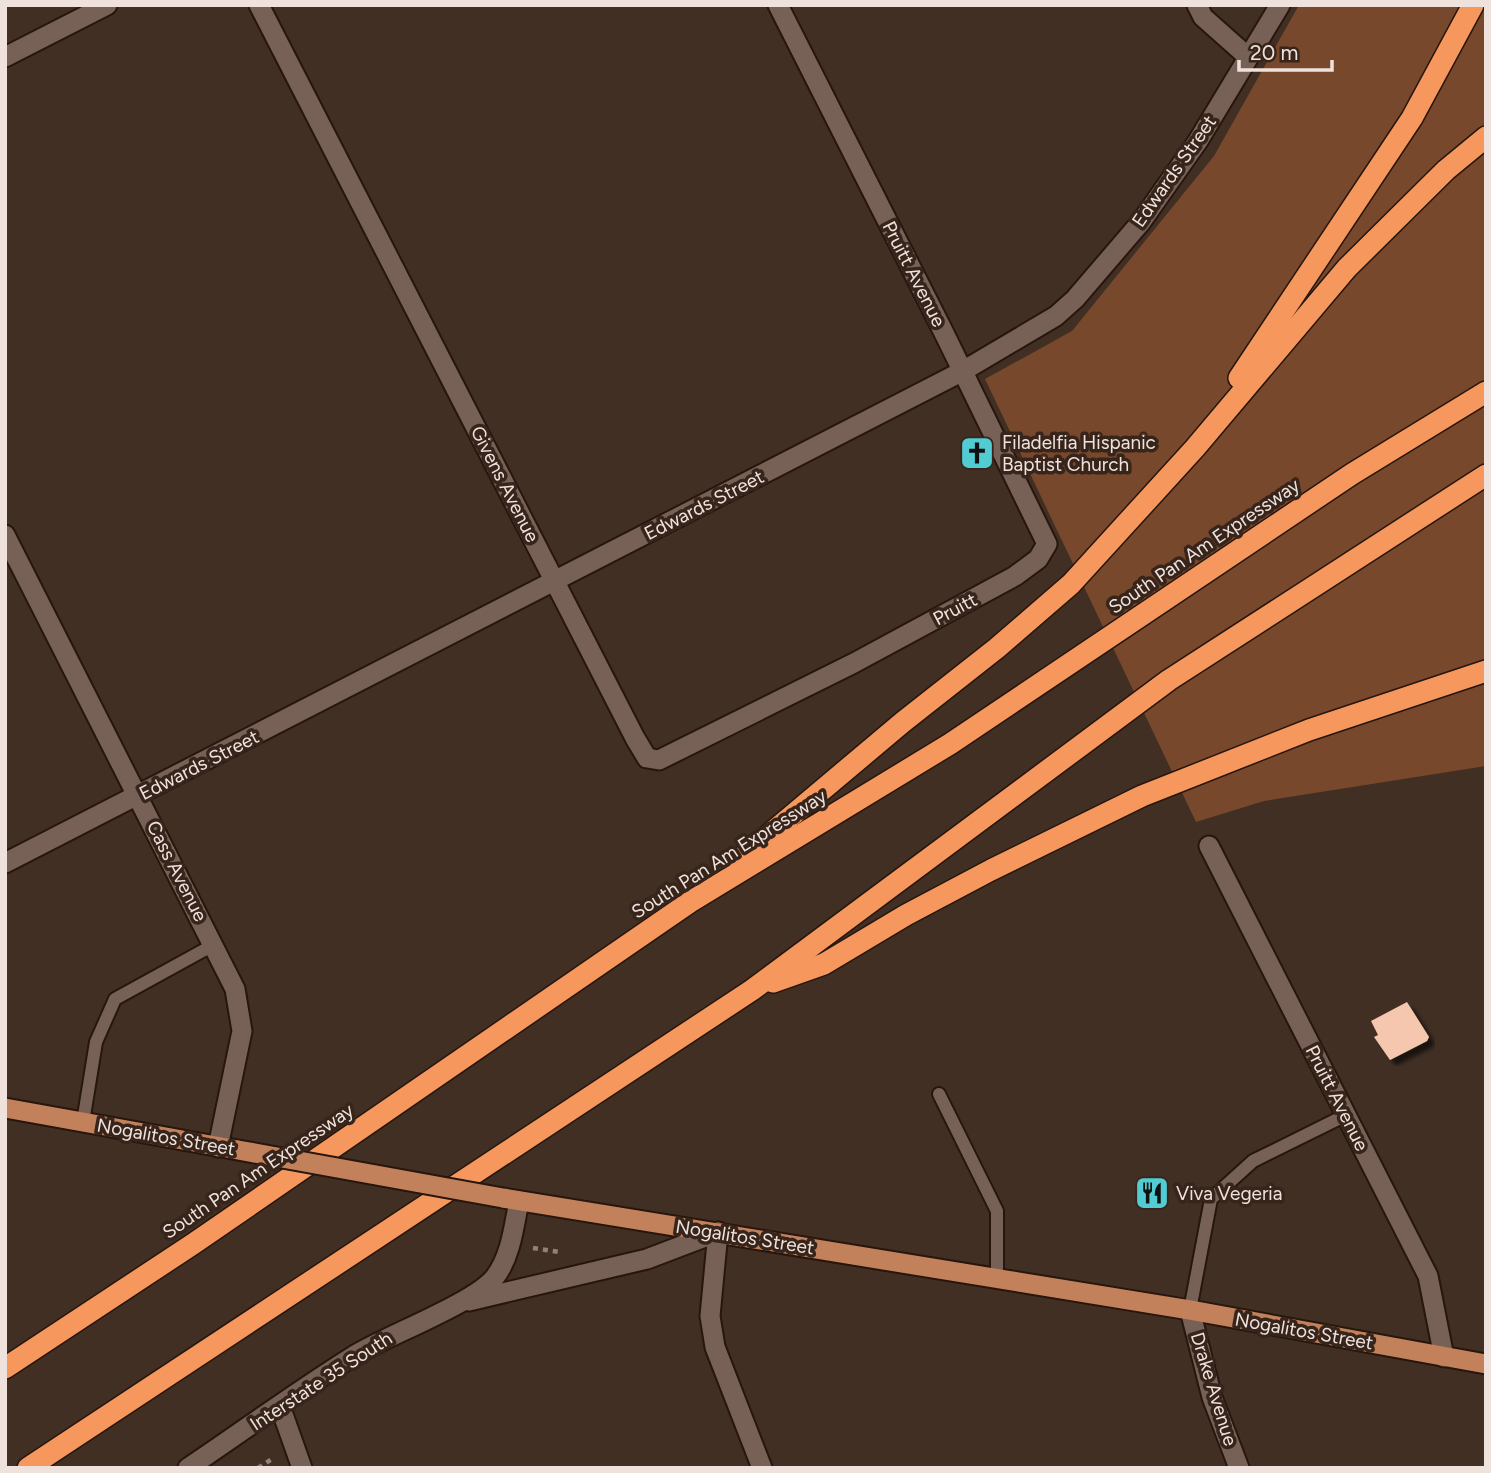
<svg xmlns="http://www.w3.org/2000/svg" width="1491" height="1473" viewBox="0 0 1491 1473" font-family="Figtree,sans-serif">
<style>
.green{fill:#78482c}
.building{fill:#f5c7ae;filter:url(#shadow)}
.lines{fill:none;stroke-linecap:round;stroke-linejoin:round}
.service-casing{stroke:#27160d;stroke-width:16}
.minor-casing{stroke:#27160d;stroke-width:23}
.secondary-casing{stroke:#27160d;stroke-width:23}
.primary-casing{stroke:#27160d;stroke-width:23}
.motorway-casing{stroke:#27160d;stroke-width:24}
.path{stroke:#918279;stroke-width:4.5;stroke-dasharray:5 5;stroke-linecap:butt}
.service{stroke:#776156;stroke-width:12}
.minor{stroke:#776156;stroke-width:19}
.secondary{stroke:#776156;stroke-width:19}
.primary{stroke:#c3815b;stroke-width:19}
.motorway{stroke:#f6975e;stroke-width:21}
.primary-bridge-casing{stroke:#27160d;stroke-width:23;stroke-linecap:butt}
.primary-bridge{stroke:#c3815b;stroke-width:19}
.labels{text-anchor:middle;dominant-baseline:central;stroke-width:7;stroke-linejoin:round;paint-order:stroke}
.street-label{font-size:19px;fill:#efe2dc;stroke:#37251b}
.poi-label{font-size:19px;fill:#efe2dc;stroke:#37251b;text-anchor:start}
</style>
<defs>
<filter id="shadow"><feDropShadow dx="6" dy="6" stdDeviation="2" flood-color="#0009"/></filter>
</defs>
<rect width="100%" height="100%" fill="#412f24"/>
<path class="green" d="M1299,5H1486V766L1264,801L1196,822L985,379L1072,331L1214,156Z"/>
<path class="building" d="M1407,1002L1429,1037L1427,1041L1390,1060L1374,1037L1378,1035L1371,1021Z"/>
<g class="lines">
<g class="service-casing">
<g id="service">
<path d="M939,1094L997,1211V1278"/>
<path d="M83,1122L96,1042L115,999L215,944"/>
<path d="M1190,1310L1211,1199L1253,1161L1346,1115"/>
</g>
</g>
<g class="minor-casing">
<g id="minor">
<path d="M259,5L635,738L647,758L659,760L854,663L1015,576L1038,559L1047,544L944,333L778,5"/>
<path d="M1197,5L1203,17L1248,57"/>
<path d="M5,57L107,5"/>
<path d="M5,535L235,989L242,1031L218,1147"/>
<path d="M1209,846L1428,1276L1444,1357"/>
<path d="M5,863L963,371L1056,316L1075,299L1141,222L1198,141L1280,5"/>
<path d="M718,1232L710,1316L715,1347L762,1468"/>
<path d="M1190,1310L1212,1397L1239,1468"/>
<path d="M280,1406L302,1468"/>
</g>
</g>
<g class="secondary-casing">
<g id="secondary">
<path d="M469,1301L647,1259L718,1232"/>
<path d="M188,1468C243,1431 296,1392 352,1357C385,1336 475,1303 495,1277C511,1256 514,1226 519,1201"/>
</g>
</g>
<g class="primary-casing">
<g id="primary">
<path d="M5,1108L238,1150"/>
<path d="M503,1198L1190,1310L1486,1364"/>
</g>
</g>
<g class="motorway-casing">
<g id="motorway">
<path d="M1239,378L1412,118L1473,5"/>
<path d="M739,860L903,722L997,648L1071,584L1195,448L1347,268L1446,170L1486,137"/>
<path d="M773,982L824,964L906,915L991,870L1142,796L1309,730L1486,671"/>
<path d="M5,1368L193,1244L690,902L950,744L1352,474L1486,392"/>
<path d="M28,1468L752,990L1169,680L1486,475"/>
</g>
</g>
<g class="path">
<path d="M533,1248L559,1252"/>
<path d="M258,1468L272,1459"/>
</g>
<use href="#service" class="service"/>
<use href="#minor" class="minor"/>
<use href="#secondary" class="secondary"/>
<use href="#primary" class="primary"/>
<use href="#motorway" class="motorway"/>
<g class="primary-bridge-casing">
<path id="primary-bridge" d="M238,1150L503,1198"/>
</g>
<use href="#primary-bridge" class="primary-bridge"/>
</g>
<defs>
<g id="church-square" transform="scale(1.75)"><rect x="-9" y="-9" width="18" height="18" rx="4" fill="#51ccd3" stroke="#37251b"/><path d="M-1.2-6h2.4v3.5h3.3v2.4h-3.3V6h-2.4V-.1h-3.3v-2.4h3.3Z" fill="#111"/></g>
<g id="restaurant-square" transform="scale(1.75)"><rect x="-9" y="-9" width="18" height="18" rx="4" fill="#51ccd3" stroke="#37251b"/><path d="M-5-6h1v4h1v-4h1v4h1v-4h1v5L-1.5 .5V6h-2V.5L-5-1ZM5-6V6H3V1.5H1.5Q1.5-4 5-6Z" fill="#111"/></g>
</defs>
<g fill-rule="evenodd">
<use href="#church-square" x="977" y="453"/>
<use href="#restaurant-square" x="1152" y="1193"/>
</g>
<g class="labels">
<g class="street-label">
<text transform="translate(1174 171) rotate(-55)">Edwards Street</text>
<text transform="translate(914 274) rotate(63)">Pruitt Avenue</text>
<text transform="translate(505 484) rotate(63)">Givens Avenue</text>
<text transform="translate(704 505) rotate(-27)">Edwards Street</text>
<text transform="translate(1204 546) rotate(-34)">South Pan Am Expressway</text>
<text transform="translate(955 609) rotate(-28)">Pruitt</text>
<text transform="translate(199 765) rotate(-27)">Edwards Street</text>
<text transform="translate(729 854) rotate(-32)">South Pan Am Expressway</text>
<text transform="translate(177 871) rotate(63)">Cass Avenue</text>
<text transform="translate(1337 1098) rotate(63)">Pruitt Avenue</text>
<text transform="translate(166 1137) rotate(10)">Nogalitos Street</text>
<text transform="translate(258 1171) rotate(-34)">South Pan Am Expressway</text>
<text transform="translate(745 1237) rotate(9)">Nogalitos Street</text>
<text transform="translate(1304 1331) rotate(10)">Nogalitos Street</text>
<text transform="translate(321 1381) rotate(-33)">Interstate 35 South</text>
<text transform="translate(1214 1389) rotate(73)">Drake Avenue</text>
</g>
<g class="poi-label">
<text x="1002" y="442">Filadelfia Hispanic<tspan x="1002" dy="22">Baptist Church</tspan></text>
<text x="1176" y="1193">Viva Vegeria</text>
</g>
</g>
<rect width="1491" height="1473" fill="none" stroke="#efe2dc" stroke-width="14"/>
<path d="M1239 60v10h93v-10" fill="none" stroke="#efe2dc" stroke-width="3.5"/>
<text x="1250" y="60" font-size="21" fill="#efe2dc" stroke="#37251b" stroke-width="5" paint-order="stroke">20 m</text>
</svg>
